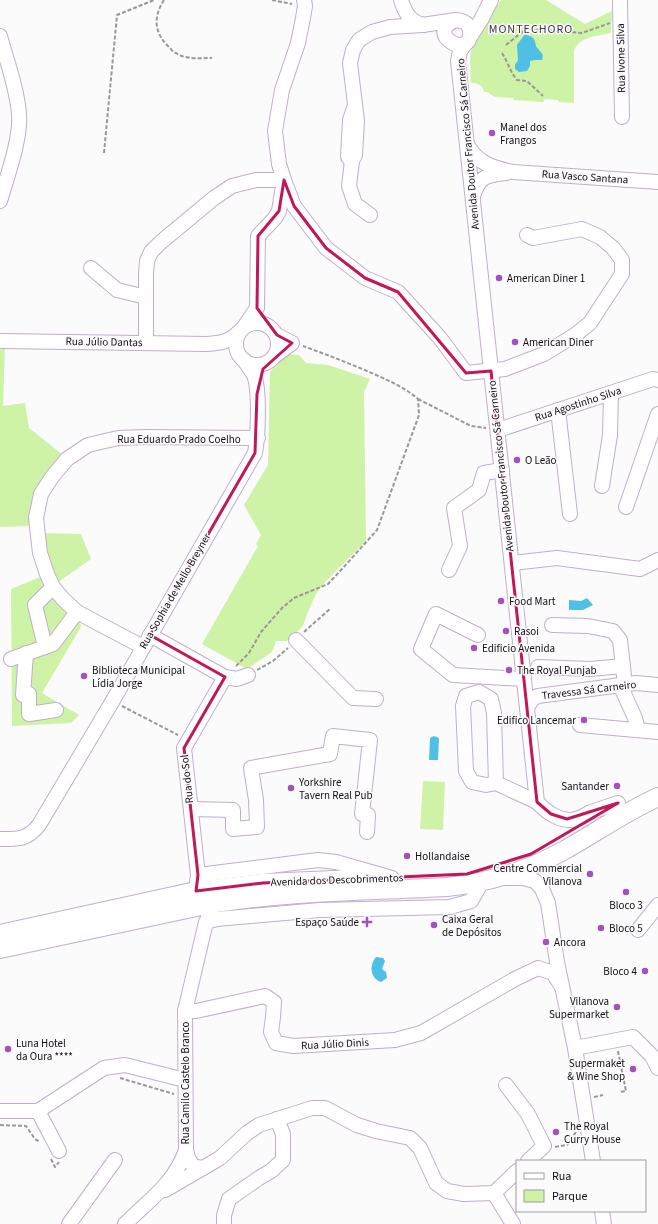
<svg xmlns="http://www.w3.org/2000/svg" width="658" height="1224" viewBox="0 0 658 1224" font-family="'Source Sans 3',sans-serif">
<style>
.green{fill:#cef2a6}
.water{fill:#4fbfe5}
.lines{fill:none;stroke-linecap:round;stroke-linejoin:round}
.minor-casing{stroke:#c2aeca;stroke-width:16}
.major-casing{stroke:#c2aeca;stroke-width:20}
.path{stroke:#9a979b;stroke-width:2;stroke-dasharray:4 2;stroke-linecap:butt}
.minor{stroke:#fff;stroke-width:14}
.major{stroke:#fff;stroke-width:18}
.marked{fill:none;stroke:#c2185b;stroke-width:3;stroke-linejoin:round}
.poi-dot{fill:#a251c1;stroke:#fbfbfb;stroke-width:1.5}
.labels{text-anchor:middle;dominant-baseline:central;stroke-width:3;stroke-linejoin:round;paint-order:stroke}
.street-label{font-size:11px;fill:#140d17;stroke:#fbfbfb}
.poi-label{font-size:11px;fill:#140d17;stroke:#fbfbfb;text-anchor:start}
.neighbourhood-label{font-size:12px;letter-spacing:1px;fill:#43334a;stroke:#fbfbfb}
</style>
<rect width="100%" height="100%" fill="#fbfbfb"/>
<g class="green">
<path d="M501,0H546L585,24L612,11L611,33C598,36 579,36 574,51V103L559,102L558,100L545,99L543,102L513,100L514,98L495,97L487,92H484C483,85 478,83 471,83L470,56L474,40Z"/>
<path d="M5,347L3,406L25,403L29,428L63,455L30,526L0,527V350Z"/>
<path d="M287,354L299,355L306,363L328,365L370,379L364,392L366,541L325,582L316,594L307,614L303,626L287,641H276L272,652L247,669L202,644L258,546L256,544L261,535L244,505L268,465L270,372Z"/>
<path d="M42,533L81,534L91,559L57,583L50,567Z"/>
<path d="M47,574L77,612L81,627L42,693L79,715L71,723L12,726L11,589Z"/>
<path d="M423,781L445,782L443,830L420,829Z"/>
</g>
<g class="water">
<path d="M525,34C527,35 530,36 532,37C535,39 535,42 536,46C539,52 545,52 542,60H535L530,61V66L527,71L519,72L515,69V65L518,60L517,45Z"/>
<path d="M587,598L593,605L583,610H569V600L581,601Z"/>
<path d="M434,736L439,738L438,760H429L430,738Z"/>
<path d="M376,957L383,958L385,961L382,969L386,972L387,978L381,982C370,978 369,965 376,957Z"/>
</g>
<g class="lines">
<g class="minor-casing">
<g id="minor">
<path d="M401,0C405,13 410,22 424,25"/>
<path d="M620,0L622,117"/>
<path d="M0,36C7,62 17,88 19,114C21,139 7,177 0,201"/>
<path d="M470,37L481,20L491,0"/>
<path d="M466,43L460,51L458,61L537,802C547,813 562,823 576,819C582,818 586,814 591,812C600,809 609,806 618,803"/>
<path d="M354,108L350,120L348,157L352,161L355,155L357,121L350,63L353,50L359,40L372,32L390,27L422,25L456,20C464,21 468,23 470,30C473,63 422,33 456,20"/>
<path d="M468,146C478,164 494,168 513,172L658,182"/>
<path d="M352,161L349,186L355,204L370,215"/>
<path d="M473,196C479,176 487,175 506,173"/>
<path d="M91,268L117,290L146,297"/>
<circle cx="257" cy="344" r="21"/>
<path d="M244,327L257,308L258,236L275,218L279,211L284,180L279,164L275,131L282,90L298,43L303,18L305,6L304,0"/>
<path d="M0,341L207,344C221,343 229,342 239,332"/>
<path d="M146,343V274L147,261L151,252L161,242L214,198L232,186L256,180H284L294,206L326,248L365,278L398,292L440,338L466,373L505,369L544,354L575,335L590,323L622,274V260L613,248L600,237L582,229L533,238L527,235"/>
<path d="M276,355L292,343L277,335"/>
<path d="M558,410L570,514"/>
<path d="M498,430L653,379L658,380"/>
<path d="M602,486L610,435L611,393"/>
<path d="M626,507L658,414"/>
<path d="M512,563L557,558L640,569L658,560"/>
<path d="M449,570L460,546L454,508L479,490L484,473L502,470"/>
<path d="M552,625L588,626L613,631L620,640L625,685"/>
<path d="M150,635L225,677L237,679L248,675"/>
<path d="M478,635L436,614L421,649L453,675L524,679"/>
<path d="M296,640L353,698L376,699"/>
<path d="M45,647L53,644L77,612"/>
<path d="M143,647L77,612L63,599L53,587L47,574L40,553L36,518L41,494L52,477L67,459L88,445L118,438L146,437L258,438"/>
<path d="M26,653L23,695L29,694V714L56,710"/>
<path d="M11,659L45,647L35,605L53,587"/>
<path d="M538,667L590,669L623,666"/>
<path d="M620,685L635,718L638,730"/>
<path d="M527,708L532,699L538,696L636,683L658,685"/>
<path d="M580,725L658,732"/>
<path d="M496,783L494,713L491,699L479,692L466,696L463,706L466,771L472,782L486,785L496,783L537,802"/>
<path d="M191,809L233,810V829L257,827L256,800L251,768L330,754L333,736L370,740L362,814L368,815L367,832"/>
<path d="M0,839C18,839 27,840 39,825L112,702L255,453C258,437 260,390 254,375C251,370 247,365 244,360"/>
<path d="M198,875L318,860L336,862L392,878"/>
<path d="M506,878H523L535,881L542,889L548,903L557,962L575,1048L593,1161"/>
<path d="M196,891L198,875L184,748L225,677"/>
<path d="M208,917L217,919L320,910L450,907L471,901L482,882"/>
<path d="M638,930L658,905"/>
<path d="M185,1011H196L265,996L274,1002L273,1017L271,1032L276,1043L293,1046L395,1040L421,1033L515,979L538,968L553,973L562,987"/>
<path d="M575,1048L633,1037L652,1056L658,1068"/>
<path d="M506,1085L528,1114L544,1146L528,1161"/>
<path d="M0,1111H38L104,1068L125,1065L185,1080"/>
<path d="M38,1111L59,1151"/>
<path d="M186,1150L188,1158L193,1166L203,1168L220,1158L247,1133L259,1125L312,1108H325L357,1125L376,1131L410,1138L420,1148L436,1183L447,1191L464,1194L494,1193L513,1224"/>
<path d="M165,1190L203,1168"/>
<path d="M494,1193L517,1171"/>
<path d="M602,1211L604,1224"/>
<path d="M69,1224L115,1160"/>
<path d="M125,1224C149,1200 174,1184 186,1150L185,1011L206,922L217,919"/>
<path d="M224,1224V1215L229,1199L259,1178L271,1171L283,1160V1134L277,1119"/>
</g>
</g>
<g class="major-casing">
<g id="major">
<path d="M0,934L196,891L263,883L382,878"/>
<path d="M0,949L215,903C292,891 370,891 447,887C488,883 526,871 563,851C595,833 625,812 658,797"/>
</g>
</g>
<g class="path">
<path d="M164,0C153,17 154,33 169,47C171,49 173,52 176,53C186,60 200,58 212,58"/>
<path d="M272,0L292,4"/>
<path d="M506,45L526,29L582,33L610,23"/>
<path d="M502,53C508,62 510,72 517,80L527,81L543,96"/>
<path d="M104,153L117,15L154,0"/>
<path d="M418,399L471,426L486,428"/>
<path d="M304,632L331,608"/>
<path d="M236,666L249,653L261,632L282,608L294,598L328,584L342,569L377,530L419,415L418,399C403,386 385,379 367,371C346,362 325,354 303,346"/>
<path d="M257,670L273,661L288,648"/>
<path d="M122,706L178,735"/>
<path d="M539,721L545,722"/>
<path d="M618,1051L626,1091L619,1092"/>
<path d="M120,1078L174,1094"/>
<path d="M594,1097L603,1095"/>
<path d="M0,1125L26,1126L35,1139L40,1142"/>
<path d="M555,1147L567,1145L576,1132"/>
<path d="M51,1159L55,1167L59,1162"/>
</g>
<use href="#minor" class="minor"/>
<use href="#major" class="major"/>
</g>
<path class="marked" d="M284,180L294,206L326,248L365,278L398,292L466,373L491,371L537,802L551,814L567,819L618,803L531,854L467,874L263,883L196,891L198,875L184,748L225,677L150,635L255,453L257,394L263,369L292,343L277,335L257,308L258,236L279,211Z"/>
<g class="poi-dot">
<circle cx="492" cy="133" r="4"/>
<circle cx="499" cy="278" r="4"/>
<circle cx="515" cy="342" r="4"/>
<circle cx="517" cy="460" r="4"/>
<circle cx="501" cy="601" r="4"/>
<circle cx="506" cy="631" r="4"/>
<circle cx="474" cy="648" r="4"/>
<circle cx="509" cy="670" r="4"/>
<circle cx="84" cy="676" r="4"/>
<circle cx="584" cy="720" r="4"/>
<circle cx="617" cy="786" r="4"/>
<circle cx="291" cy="788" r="4"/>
<circle cx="407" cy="856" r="4"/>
<circle cx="590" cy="874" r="4"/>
<circle cx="626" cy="892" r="4"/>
<path d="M365 916h4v4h4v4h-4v4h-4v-4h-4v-4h4z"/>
<circle cx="434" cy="925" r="4"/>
<circle cx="601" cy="928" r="4"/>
<circle cx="546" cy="942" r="4"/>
<circle cx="645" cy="971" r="4"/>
<circle cx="617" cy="1007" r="4"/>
<circle cx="8" cy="1049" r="4"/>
<circle cx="633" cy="1069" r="4"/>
<circle cx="556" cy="1132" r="4"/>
</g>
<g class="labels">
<g class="street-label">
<text transform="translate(621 58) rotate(-91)">Rua Ivone Silva</text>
<text transform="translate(468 144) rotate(-95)">Avenida Doutor Francisco Sá Carneiro</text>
<text transform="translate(585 177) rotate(4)">Rua Vasco Santana</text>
<text transform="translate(104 342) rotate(1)">Rua Júlio Dantas</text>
<text transform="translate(578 404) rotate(-18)">Rua Agostinho Silva</text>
<text x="179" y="439">Rua Eduardo Prado Coelho</text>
<text transform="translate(501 466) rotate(-96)">Avenida Doutor Francisco Sá Carneiro</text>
<text transform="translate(175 591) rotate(-60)">Rua Sophia de Mello Breyner</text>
<text transform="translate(589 690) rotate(-7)">Travessa Sá Carneiro</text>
<text transform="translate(187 779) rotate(-96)">Rua do Sol</text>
<text transform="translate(337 880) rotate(-2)">Avenida dos Descobrimentos</text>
<text transform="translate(335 1044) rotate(-3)">Rua Júlio Dinis</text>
<text transform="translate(185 1083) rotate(-90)">Rua Camilo Castelo Branco</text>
</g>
<g class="poi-label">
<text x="500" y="127">Manel dos<tspan x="500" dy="13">Frangos</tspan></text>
<text x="507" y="278">American Diner 1</text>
<text x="523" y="342">American Diner</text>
<text x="525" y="460">O Leão</text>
<text x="509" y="601">Food Mart</text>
<text x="514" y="631">Rasoi</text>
<text x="482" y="648">Edificio Avenida</text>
<text x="92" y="670">Biblioteca Municipal<tspan x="92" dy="13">Lídia Jorge</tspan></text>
<text x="517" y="670">The Royal Punjab</text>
<text x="576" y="720" text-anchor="end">Edifico Lancemar</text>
<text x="299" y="782">Yorkshire<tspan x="299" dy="13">Tavern Real Pub</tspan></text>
<text x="609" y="786" text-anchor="end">Santander</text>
<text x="415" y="856">Hollandaise</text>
<text x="582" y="868" text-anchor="end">Centre Commercial<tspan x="582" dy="13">Vilanova</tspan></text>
<text x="626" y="905" text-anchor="middle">Bloco 3</text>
<text x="442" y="919">Caixa Geral<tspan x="442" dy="13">de Depósitos</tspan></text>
<text x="359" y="922" text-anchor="end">Espaço Saúde</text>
<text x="609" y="928">Bloco 5</text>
<text x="554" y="942">Ancora</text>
<text x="637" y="971" text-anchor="end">Bloco 4</text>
<text x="609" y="1001" text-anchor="end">Vilanova<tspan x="609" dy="13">Supermarket</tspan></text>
<text x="16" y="1043">Luna Hotel<tspan x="16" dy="13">da Oura ****</tspan></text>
<text x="625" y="1063" text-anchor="end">Supermaket<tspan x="625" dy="13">&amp; Wine Shop</tspan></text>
<text x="564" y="1126">The Royal<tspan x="564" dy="13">Curry House</tspan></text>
</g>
<g class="neighbourhood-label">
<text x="531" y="29">MONTECHORO</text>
</g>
</g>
<rect x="516" y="1160" width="130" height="52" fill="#fbfbfb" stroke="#9f9ca0"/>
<rect x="524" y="1173" width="20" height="6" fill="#ffffff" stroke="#9f9ca0"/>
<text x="552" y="1180" font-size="12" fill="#140d17">Rua</text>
<rect x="524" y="1190" width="20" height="12" fill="#cef2a6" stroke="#9f9ca0"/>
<text x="552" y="1200" font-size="12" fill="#140d17">Parque</text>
</svg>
